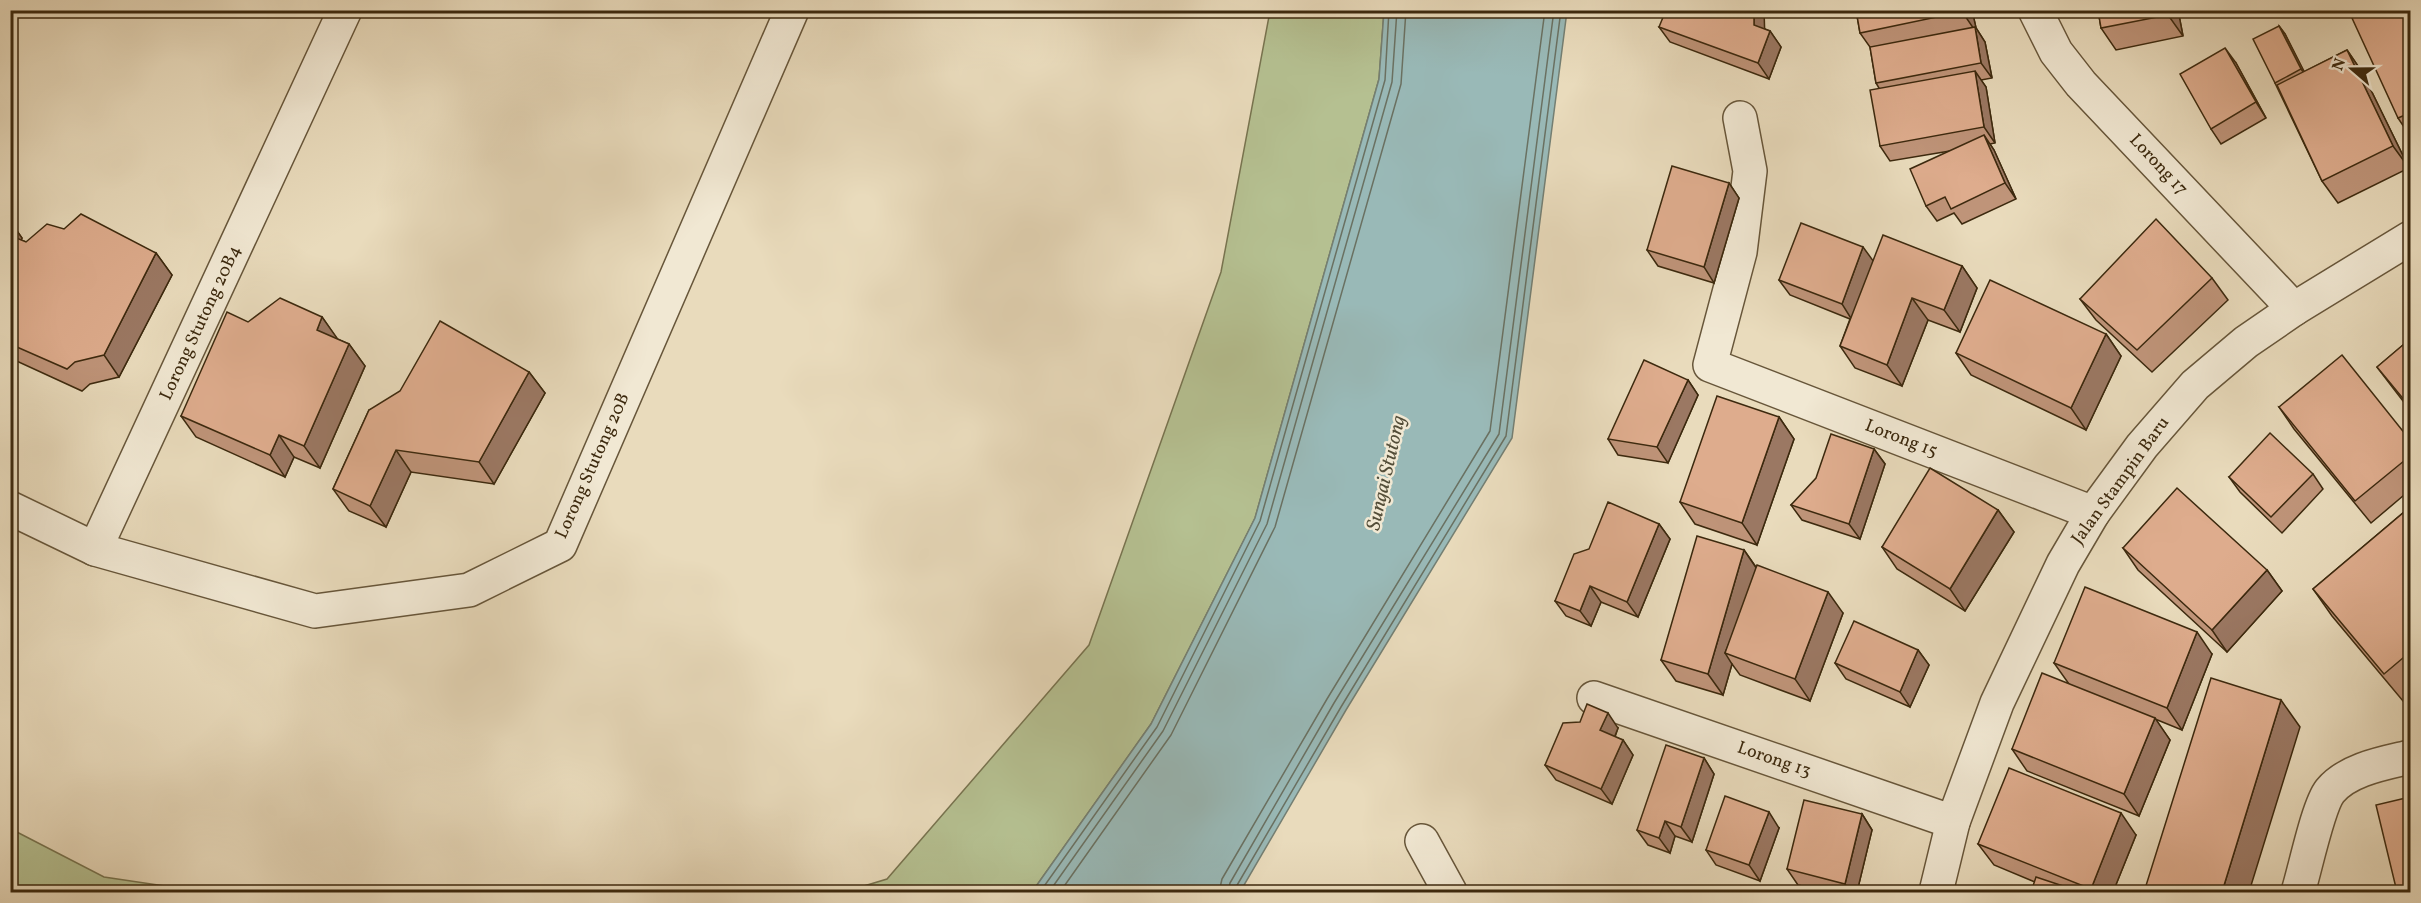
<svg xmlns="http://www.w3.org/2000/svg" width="2421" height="903" viewBox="0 0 2421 903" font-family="Vollkorn,serif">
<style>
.green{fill:#b5c091;stroke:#787450;stroke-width:1.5}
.water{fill:#99b9b7;stroke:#747f73;stroke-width:1.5}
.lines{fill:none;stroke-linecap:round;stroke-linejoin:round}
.shore{stroke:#6a7162;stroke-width:1.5}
.minor-casing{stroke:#67563a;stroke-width:36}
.tertiary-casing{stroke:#67563a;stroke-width:36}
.minor{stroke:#f1e8d3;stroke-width:33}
.tertiary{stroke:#f1e8d3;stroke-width:33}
.wall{fill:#bf9479;stroke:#3c290e;stroke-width:1.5}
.shaded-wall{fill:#9b7863;stroke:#3c290e;stroke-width:1.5}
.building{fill:#deac8d;stroke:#3c290e;stroke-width:1.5}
.labels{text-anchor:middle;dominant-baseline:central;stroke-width:5;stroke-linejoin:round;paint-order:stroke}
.street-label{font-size:18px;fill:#3c290e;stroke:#f1e8d3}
.water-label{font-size:20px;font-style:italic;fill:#534d38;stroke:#f1e8d3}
</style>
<rect width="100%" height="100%" fill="#e9dbbc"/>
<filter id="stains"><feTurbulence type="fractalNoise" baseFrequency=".00333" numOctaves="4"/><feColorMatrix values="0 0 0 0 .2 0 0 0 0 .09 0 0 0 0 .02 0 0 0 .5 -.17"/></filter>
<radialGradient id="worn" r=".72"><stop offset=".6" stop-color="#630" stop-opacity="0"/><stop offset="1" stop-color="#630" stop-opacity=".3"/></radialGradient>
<g class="green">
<path d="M1270,11H1384L1379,79L1255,518L1151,724L1032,892H844L887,879L1089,645L1221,272Z"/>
<path d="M11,829L104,877L205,892H11Z"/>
</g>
<path class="water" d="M1384,11H1567L1512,438L1346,710L1240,892H1032L1151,724L1255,518L1379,79Z"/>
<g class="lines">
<g class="shore">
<path d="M1040,892L1157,727L1260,521L1385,80L1389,10"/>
<path d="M1049,892L1163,731L1267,524L1392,82L1397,10"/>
<path d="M1060,892L1171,735L1275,527L1401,84L1406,10"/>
<path d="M1219,892L1222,879L1327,699L1490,431L1545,10"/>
<path d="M1228,892L1230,883L1334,703L1499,434L1554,10"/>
<path d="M1235,892L1236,887L1341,707L1506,436L1561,10"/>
</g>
<g class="minor-casing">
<g id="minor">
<path d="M2035,10L2056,52L2081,84L2294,309"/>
<path d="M1740,118L1750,171L1740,252L1710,365L2093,513"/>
<path d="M10,508L95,549L315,611L469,590L560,545L792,10"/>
<path d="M95,549L345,10"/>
<path d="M1594,698L1953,822"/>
<path d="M1422,841L1450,892"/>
<path d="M2298,892C2305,870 2318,806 2330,791C2348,769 2385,763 2410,757"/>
</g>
</g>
<g class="tertiary-casing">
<path id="tertiary" d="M1936,892L1953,822L1997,703L2063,564L2093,513L2142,446L2195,385L2246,342L2294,309L2410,238"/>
</g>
<use href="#minor" class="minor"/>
<use href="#tertiary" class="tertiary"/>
</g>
<g class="wall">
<path d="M1856,10H1972L1976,28L1985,42L1992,78L1981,80L1986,87L1995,143L1990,144L1994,150L2016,199L1962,224L1954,213L1937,221L1926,206L1950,151L1890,161L1880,146L1879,88L1876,83L1870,47L1860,33Z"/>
<path d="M2098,10H2178L2183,36L2116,50L2101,28Z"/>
<path d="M2410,10V136L2398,118Z"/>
<path d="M2279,26L2285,34L2304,72L2347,50L2362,72L2409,168L2338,203L2322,181L2275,83Z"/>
<path d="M1659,27L1765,29L1770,31L1781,47L1769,79L1670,42Z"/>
<path d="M2236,63L2266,118L2221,144L2211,129Z"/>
<path d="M1729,183L1739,198L1714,283L1658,266L1647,250Z"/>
<path d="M10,221L22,238L21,240L26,242L64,229L156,253L172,275L119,377L90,384L82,391L10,358Z"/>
<path d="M1873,261L1962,266L1977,288L1960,332L1928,320L1902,386L1855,368L1840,346L1850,319L1790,295L1779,280Z"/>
<path d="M2212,278L2228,300L2152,372L2096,320L2080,299Z"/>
<path d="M322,317L337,339L349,344L365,366L320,468L294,457L285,477L196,437L181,416L248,322Z"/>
<path d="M2106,334L2121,356L2086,430L1971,375L1956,353Z"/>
<path d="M2410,339V410L2393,388L2377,367Z"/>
<path d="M529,372L545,393L494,484L411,472L386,527L349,511L333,489L369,410Z"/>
<path d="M1688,380L1698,395L1668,463L1618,455L1608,439Z"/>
<path d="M2279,407L2410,440V490L2371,523L2294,429Z"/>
<path d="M1779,417L1794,439L1757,545L1695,524L1680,502Z"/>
<path d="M1874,449L1885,464L1860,539L1802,520L1791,505Z"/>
<path d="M2313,474L2323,489L2282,533L2240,492L2229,477Z"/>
<path d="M2410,507V695L2403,701L2332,616L2313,589Z"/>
<path d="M1998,510L2014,532L1965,611L1897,569L1882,547Z"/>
<path d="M1659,524L1670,539L1638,617L1601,602L1591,626L1566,616L1555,601Z"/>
<path d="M2123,548L2267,570L2282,591L2227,652L2138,570Z"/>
<path d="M1744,550L1756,567L1843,613L1810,701L1740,675L1732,664L1723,695L1676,681L1661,660Z"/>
<path d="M1918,650L1929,665L1910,707L1846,679L1835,663Z"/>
<path d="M2212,654L2182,730L2155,719L2170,740L2139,816L2027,771L2012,749L2069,684L2054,663Z"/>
<path d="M1618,728L1615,737L1623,740L1633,755L1612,804L1556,780L1545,765Z"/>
<path d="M1704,758L1714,774L1692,842L1675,836L1670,853L1648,845L1637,830Z"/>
<path d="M1862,814L1872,830L1857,892H1830L1798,885L1787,869Z"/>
<path d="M1779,828L1760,881L1716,865L1706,850Z"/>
<path d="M2136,835L2113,892H2031L2035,882L1994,865L1978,844Z"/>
</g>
<g class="shaded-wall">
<path d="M1754,10H1764L1765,41L1754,25Z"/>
<path d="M1961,10H1972L1976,28L1985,42L1992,78L1981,63L1976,32Z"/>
<path d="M2167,10H2178L2183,36L2168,15Z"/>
<path d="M2279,26L2285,34L2307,77L2301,69Z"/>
<path d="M1770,31L1781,47L1769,79L1758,63Z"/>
<path d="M2225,48L2236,63L2266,118L2256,102Z"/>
<path d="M2347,50L2362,72L2409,168L2393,146Z"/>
<path d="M1975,71L1986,87L1995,143L1984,127Z"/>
<path d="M1984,135L1994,150L2016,199L2005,183Z"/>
<path d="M1729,183L1739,198L1714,283L1704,267Z"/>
<path d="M10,221L22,238L10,268Z"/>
<path d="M1863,247L1874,262L1852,320L1842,304Z"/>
<path d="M156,253L172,275L119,377L104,355Z"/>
<path d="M1962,266L1977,288L1960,332L1944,310Z"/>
<path d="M1912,298L1928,320L1902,386L1887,365Z"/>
<path d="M322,317L337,338L332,352L317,330Z"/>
<path d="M2106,334L2121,356L2086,430L2071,408Z"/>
<path d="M349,344L365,366L320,468L304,446Z"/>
<path d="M529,372L545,393L494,484L479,462Z"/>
<path d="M1688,380L1698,395L1668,463L1657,447Z"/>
<path d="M1779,417L1794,439L1757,545L1742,523Z"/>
<path d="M279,435L294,457L285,477L270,455Z"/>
<path d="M1874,449L1885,464L1860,539L1849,524Z"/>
<path d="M396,450L411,472L386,527L370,506Z"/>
<path d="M1998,510L2014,532L1965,611L1950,589Z"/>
<path d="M1659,524L1670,539L1638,617L1627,602Z"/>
<path d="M1744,550L1759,572L1725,653L1732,664L1723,695L1708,674Z"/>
<path d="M2267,570L2282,591L2227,652L2212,630Z"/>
<path d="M1590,586L1601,602L1591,626L1580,611Z"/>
<path d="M1828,592L1843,613L1810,701L1795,679Z"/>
<path d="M2197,632L2212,654L2182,730L2167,708Z"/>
<path d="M1918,650L1929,665L1910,707L1900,692Z"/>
<path d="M2281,700L2300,727L2249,892H2222Z"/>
<path d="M1608,713L1618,728L1611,746L1600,730Z"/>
<path d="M2155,718L2170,740L2139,816L2124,794Z"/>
<path d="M1623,740L1633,755L1612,804L1601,789Z"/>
<path d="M1704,758L1714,774L1692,842L1681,827Z"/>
<path d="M1769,812L1779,828L1760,881L1749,865Z"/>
<path d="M2121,813L2136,835L2113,892H2094L2091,889Z"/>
<path d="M1862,814L1872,830L1857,892H1851L1845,884Z"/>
<path d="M1665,821L1675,836L1670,853L1659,838Z"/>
</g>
<g class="building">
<path d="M1666,10H1754V25L1770,31L1758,63L1659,27Z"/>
<path d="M1856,10H1961V12L1860,33Z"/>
<path d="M2098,10H2167L2168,15L2101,28Z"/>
<path d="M2367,10H2410V113L2398,118L2352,18Z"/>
<path d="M2279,26L2301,69L2275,83L2253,39Z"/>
<path d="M1975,27L1981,63L1876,83L1870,47Z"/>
<path d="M2225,48L2256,102L2211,129L2180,74Z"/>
<path d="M2347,50L2393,146L2322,181L2277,85Z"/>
<path d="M1975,71L1984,127L1880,146L1870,90Z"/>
<path d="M1984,135L2005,183L1951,209L1945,197L1926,206L1910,169Z"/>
<path d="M1672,166L1729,183L1704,267L1647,250Z"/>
<path d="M81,214L156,253L104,355L75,362L67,369L10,344V244L14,237L26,242L47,224L64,229Z"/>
<path d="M2156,219L2212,278L2137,350L2080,299Z"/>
<path d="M1801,223L1863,247L1842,304L1779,280Z"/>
<path d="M1883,235L1962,266L1944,310L1912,298L1887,365L1840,346Z"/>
<path d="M1990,280L2106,334L2071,408L1956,353Z"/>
<path d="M280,298L322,317L317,330L349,344L304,446L279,435L270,455L181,416L227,312L248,322Z"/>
<path d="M440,321L529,372L479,462L396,450L370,506L333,489L369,410L400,391Z"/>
<path d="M2410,339V407L2377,367Z"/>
<path d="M2342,355L2410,440V456L2355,501L2279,407Z"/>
<path d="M1644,360L1688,380L1657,447L1608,439Z"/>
<path d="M1717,396L1779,417L1742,523L1680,502Z"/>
<path d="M2270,433L2313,474L2271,517L2229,477Z"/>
<path d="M1831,434L1874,449L1849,524L1791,505L1816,478Z"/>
<path d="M1930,468L1998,510L1950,589L1882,547Z"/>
<path d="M2177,488L2267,570L2212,630L2123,548Z"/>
<path d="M1608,502L1659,524L1627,602L1590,586L1580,611L1555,601L1574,554L1589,549Z"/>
<path d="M2410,507V652L2384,674L2313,589Z"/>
<path d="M1697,536L1744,550L1708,674L1661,660Z"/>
<path d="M1757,565L1828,592L1795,679L1725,653Z"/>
<path d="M2085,587L2197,632L2167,708L2054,663Z"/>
<path d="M1854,621L1918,650L1900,692L1835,663Z"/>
<path d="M2042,673L2155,718L2124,794L2012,749Z"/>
<path d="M2211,678L2281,700L2222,892H2144Z"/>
<path d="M1587,704L1608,713L1600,730L1623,740L1601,789L1545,765L1563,723L1580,722Z"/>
<path d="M1666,745L1704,758L1681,827L1665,821L1659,838L1637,830Z"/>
<path d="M2009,768L2121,813L2091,889L1978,844Z"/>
<path d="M1725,796L1769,812L1749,865L1706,850Z"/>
<path d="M2410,797V892H2397L2376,805Z"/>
<path d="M1804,800L1862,814L1845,884L1787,869Z"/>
<path d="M2036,877L2081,892H2031Z"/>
</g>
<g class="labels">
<g class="street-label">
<text transform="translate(2158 165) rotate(47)">Lorong 17</text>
<text transform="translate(201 323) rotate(-65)">Lorong Stutong 20B4</text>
<text transform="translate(1901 439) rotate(21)">Lorong 15</text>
<text transform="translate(593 466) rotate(-66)">Lorong Stutong 20B</text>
<text transform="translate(2121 481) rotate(-54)">Jalan Stampin Baru</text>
<text transform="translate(1774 760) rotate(19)">Lorong 13</text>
</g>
<g class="water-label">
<text transform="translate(1387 473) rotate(-77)">Sungai Stutong</text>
</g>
</g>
<rect width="2421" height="903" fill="none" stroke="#e9dbbc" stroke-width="36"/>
<rect x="12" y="12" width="2397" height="879" fill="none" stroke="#3c290e" stroke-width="3"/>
<rect x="18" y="18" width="2385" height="867" fill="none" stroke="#3c290e" stroke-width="1.5"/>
<g transform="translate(2352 69) rotate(290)" stroke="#f1e8d3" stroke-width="4.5" paint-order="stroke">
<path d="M0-4.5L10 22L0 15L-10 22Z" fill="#3c290e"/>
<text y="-9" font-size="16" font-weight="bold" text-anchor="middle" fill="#3c290e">N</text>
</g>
<rect width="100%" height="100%" filter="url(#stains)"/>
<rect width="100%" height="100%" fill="url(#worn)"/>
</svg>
